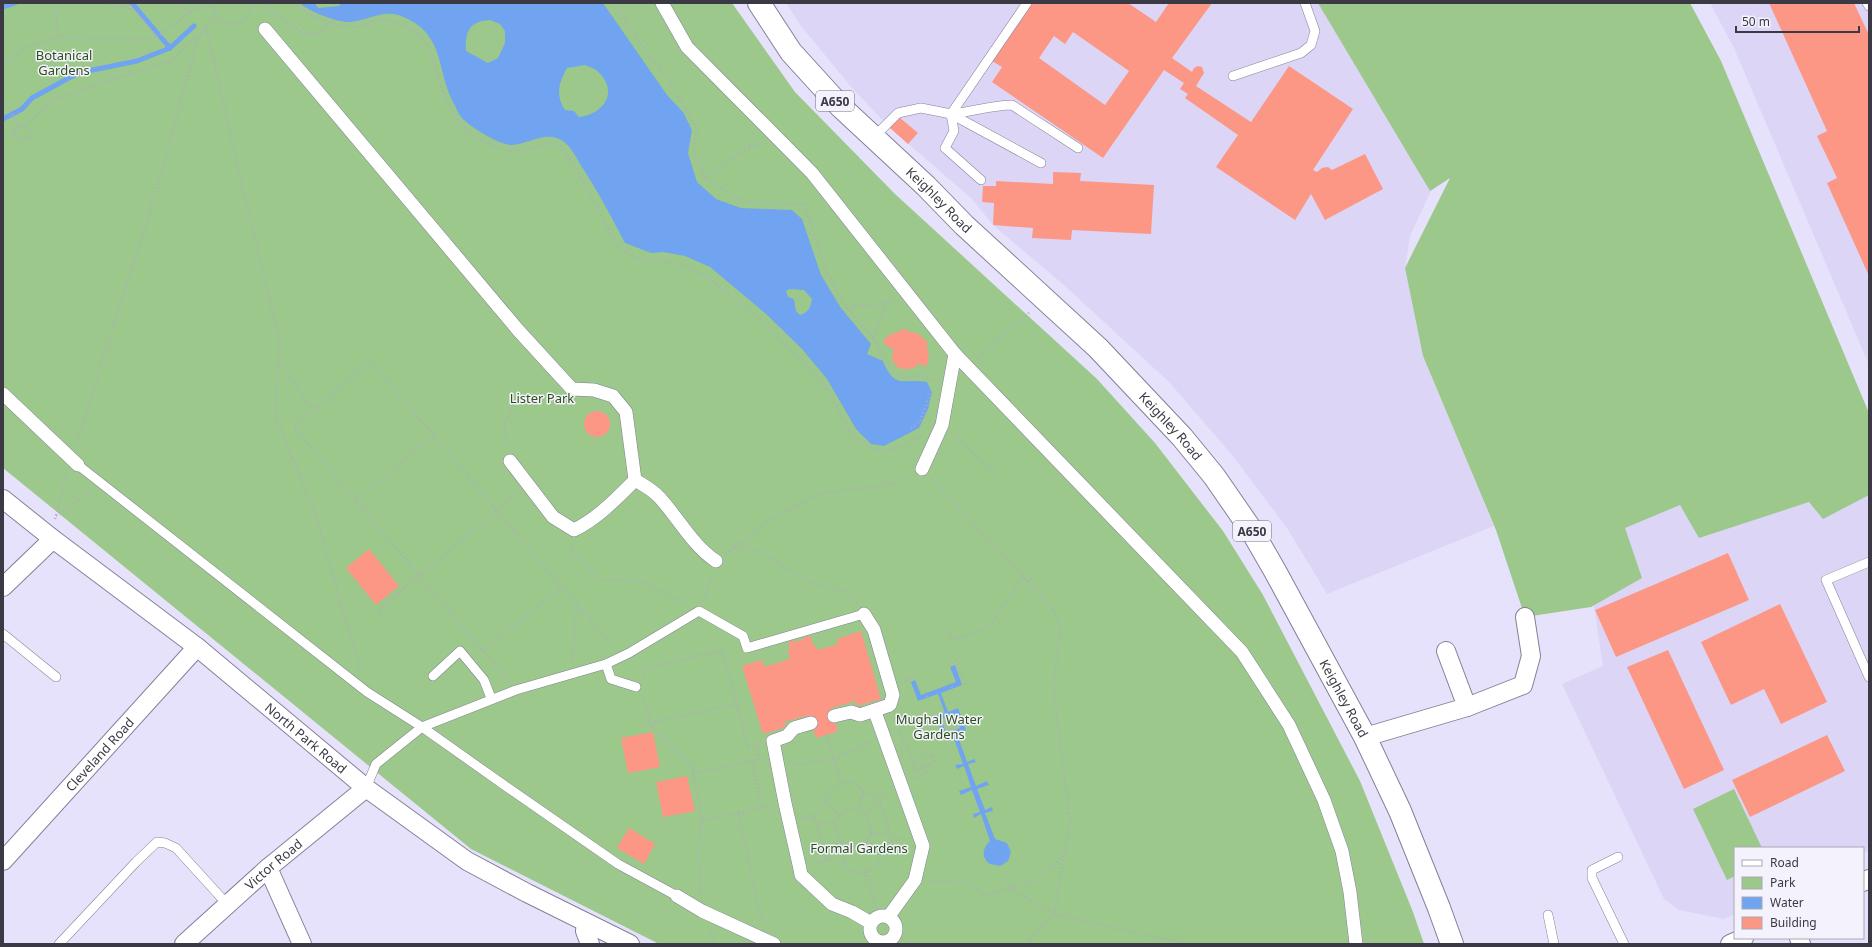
<svg xmlns="http://www.w3.org/2000/svg" width="1872" height="947" viewBox="0 0 1872 947" font-family="'Noto Sans',sans-serif">
<style>
.built{fill:#dcd5f6}
.green{fill:#9cc88b}
.water{fill:#71a4f0;fill-rule:evenodd}
.lines{fill:none;stroke-linecap:round;stroke-linejoin:round}
.stream{stroke:#71a4f0;stroke-width:5}
.building{fill:#fc9786;fill-rule:evenodd}
.service-casing{stroke:#858097;stroke-width:10}
.pedestrian-casing{stroke:#858097;stroke-width:14}
.minor-casing{stroke:#858097;stroke-width:20}
.trunk-casing{stroke:#858097;stroke-width:24}
.path{stroke:#afabc0;stroke-width:2.5;stroke-dasharray:1 3;stroke-linecap:butt}
.service{stroke:#fff;stroke-width:9}
.pedestrian{stroke:#fff;stroke-width:13}
.minor{stroke:#fff;stroke-width:18}
.trunk{stroke:#fff;stroke-width:22}
.labels{text-anchor:middle;dominant-baseline:central;stroke-width:3;stroke-linejoin:round;paint-order:stroke}
.shield{fill:#f4f2fc;stroke:#72707a;stroke-width:1}
.shield-label{font-size:12px;font-weight:bold;fill:#3b3943}
.park-label{font-size:13px;fill:#2a5019;stroke:#f4f2fc}
.street-label{font-size:13px;fill:#3b3943;stroke:#f4f2fc}
</style>
<rect width="100%" height="100%" fill="#e7e2fc"/>
<g class="built">
<path d="M786,3H1690L1721,61L1450,178L1431,191L1410,236L1405,268L1423,356L1494,526L1327,594L1287,528L1232,455L1169,382L1065,286L993,225L971,198L890,128L852,88L801,26Z"/>
<path d="M1710,3H1869V365L1734,48Z"/>
<path d="M1869,413V850L1863,853V848H1735V914L1724,919L1679,910L1664,899L1562,684L1603,666L1594,606L1525,617L1503,552L1672,484Z"/>
</g>
<g class="green">
<path d="M3,3H732L795,92L895,194L1097,379L1155,443L1223,531L1263,595L1360,781L1413,912L1424,944H659L471,849L3,468Z"/>
<path d="M1318,3H1690L1721,61L1869,413V495L1823,519L1809,502L1699,538L1680,505L1625,528L1642,578L1591,607L1525,617L1496,530L1423,356L1405,268L1450,178L1430,191Z"/>
<path d="M1734,789L1762,848H1735V876L1727,880L1693,809Z"/>
</g>
<g class="water">
<path d="M300,3H315L318,8L339,6L341,3H603L667,95L683,112L692,130L688,153L697,182L716,199L741,208L792,210L802,219L821,275L841,308L871,344L867,354L883,361C895,390 903,378 927,382L932,392L928,409L919,428L884,446L871,444L856,429L827,379L802,349L765,313L710,267L685,256L663,252L651,253L625,243C611,216 597,190 580,164C576,157 571,147 564,142C547,129 530,144 512,145C501,146 470,127 462,118C458,114 456,107 453,102C436,68 445,33 401,16C382,9 368,21 350,22C339,23 307,11 300,3ZM490,20L500,24L505,31V43L498,58L488,63L466,51C465,32 469,21 490,20ZM585,65C588,67 594,68 596,70C620,90 605,114 579,117L574,111L565,110C555,95 559,83 567,68ZM790,289L804,290L812,299C810,308 809,312 800,315L796,311L794,299L788,297L786,291Z"/>
<path d="M955,665L962,685L941,693L948,712L958,708L966,730L957,734L967,762L974,759L976,762L968,764L976,786L987,781L989,785L977,789L985,810L992,807L993,811L985,813L995,839L1007,843L1011,852L1008,861L1000,866L990,864C981,858 982,848 990,841L981,814L974,818L973,814L980,812L972,790L961,795L959,791L971,787L964,766L957,769L955,765L963,764L953,736L944,739L936,716L945,713L938,694L918,701L911,682L915,680L921,695L956,682L950,667ZM955,714L960,728L946,733L941,719Z"/>
</g>
<g class="lines">
<g class="stream">
<path d="M132,3L170,48"/>
<path d="M3,7L15,3"/>
<path d="M3,119L22,109L32,98L78,73L137,61L170,48L194,26"/>
</g>
</g>
<g class="building">
<path d="M1031,3H1128L1156,22L1169,3H1212L1172,58L1192,72L1194,68L1198,66L1202,67L1204,73L1196,86L1251,122L1289,66L1353,109L1313,170L1317,172L1322,168L1328,167L1332,170L1365,154L1383,189L1325,220L1311,194L1295,220L1216,167L1238,135L1185,98L1188,94L1180,89L1184,83L1164,70L1103,158L992,82L1002,67L992,61ZM1073,32L1129,71L1105,105L1039,58L1054,36L1065,44Z"/>
<path d="M1769,3H1854L1869,35V276L1827,183L1837,178L1817,136L1827,131Z"/>
<path d="M899,117L918,133L908,144L890,128Z"/>
<path d="M1053,172L1081,173L1080,181L1154,185L1151,234L1072,230L1071,240L1032,238L1033,228L993,225L994,203L982,202L983,186H996V181L1053,184Z"/>
<path d="M907,328L906,331L919,334L928,343L927,346L929,357L926,367L919,363L916,367L910,369H902L896,366L893,361L892,355L894,350L883,343L887,336Z"/>
<circle cx="597" cy="424" r="13"/>
<path d="M369,549L399,586L376,605L346,568Z"/>
<path d="M1728,553L1749,600L1616,657L1595,610Z"/>
<path d="M1780,604L1827,702L1781,724L1764,689L1731,705L1701,642Z"/>
<path d="M861,631L881,699L857,706L856,701L831,708L838,731L826,735L816,738L809,715L784,722L786,727L763,734L742,666L762,660L764,667L790,659L788,652L790,646L788,644L792,639L794,642L804,639L805,636L812,637L811,641L818,650L838,644L837,639Z"/>
<path d="M1668,650L1724,770L1684,789L1627,667Z"/>
<path d="M653,732L660,767L628,773L621,738Z"/>
<path d="M1827,735L1845,771L1750,817L1732,780Z"/>
<path d="M687,776L695,811L663,817L656,782Z"/>
<path d="M629,828L655,844L644,864L617,848Z"/>
</g>
<g class="lines">
<g class="service-casing">
<g id="service">
<path d="M1867,3L1869,6"/>
<path d="M1233,76L1301,53L1311,45L1315,31L1305,3"/>
<path d="M951,114C972,112 992,105 1012,105L1078,148"/>
<path d="M951,114L1041,163"/>
<path d="M951,114L954,131L945,148L981,180"/>
<path d="M873,138L898,113L921,108L951,114L1027,3"/>
<path d="M78,465L367,692L422,727L504,785L618,864L677,896"/>
<path d="M1869,562L1826,580L1869,677"/>
<path d="M3,634L56,677"/>
<path d="M606,664L611,679L636,687"/>
<path d="M433,676L460,651L484,680L491,698"/>
<path d="M366,788L376,764L422,727L516,690L606,664L629,653L699,611L743,636L747,648L864,614"/>
<path d="M1618,857L1592,870V878L1624,944"/>
<path d="M1548,915L1554,944"/>
<path d="M59,944L136,862L157,842L165,843L176,848L227,904"/>
</g>
</g>
<g class="pedestrian-casing">
<g id="pedestrian">
<path d="M662,3L687,47L812,173L955,354L942,425L922,469"/>
<path d="M265,29L518,330L572,389L594,390L613,396L626,412L635,480C644,485 653,490 660,498C679,519 693,546 716,561"/>
<path d="M955,354L1242,652L1289,725L1324,800L1342,851L1350,892L1356,944"/>
<path d="M3,394L78,465"/>
<path d="M510,461L553,517L574,530C598,518 616,499 635,480"/>
<path d="M875,712L923,846L915,880L889,916"/>
<path d="M834,716L851,712L860,715L890,705L893,695L874,630L864,614"/>
<path d="M811,723L794,728L787,736L773,741L785,803L800,869L801,875L832,904L852,912L871,923"/>
<path d="M677,896L702,911L774,944"/>
<circle cx="883" cy="929" r="13"/>
</g>
</g>
<g class="minor-casing">
<g id="minor">
<path id="s1" d="M3,499L53,539L197,647L366,788L467,861L527,893L630,944"/>
<path d="M3,587L53,539"/>
<path d="M1446,651L1467,707"/>
<path d="M1365,737L1467,707L1523,685L1531,656L1525,617"/>
<path id="s2" d="M3,861L197,647"/>
<path d="M268,868L302,944"/>
<path d="M1863,882L1869,879"/>
<path d="M586,923L585,931L590,944"/>
<path d="M1799,938L1801,944"/>
<path id="s3" d="M184,944L268,868L366,788"/>
<path d="M1730,944L1744,938"/>
</g>
</g>
<g class="trunk-casing">
<g id="trunk">
<path id="s4" d="M759,3L791,52L841,107L926,186L964,225L1098,348L1182,437L1214,476L1252,531L1275,571L1365,737L1400,811L1439,908L1452,944"/>
</g>
</g>
<g class="path">
<path d="M55,3L58,37"/>
<path d="M106,3L132,10"/>
<path d="M173,3L191,12L213,6"/>
<path d="M213,3C212,30 251,31 252,3"/>
<path d="M260,3L304,34L321,33L329,22"/>
<path d="M295,3L307,14L337,25L356,27L377,20L395,21L416,32L428,46L442,90L459,123L482,141L509,151L531,149L549,143L560,145L571,160L619,248L638,259H660L686,267L708,277L764,323L821,380L837,407L848,429L860,442L873,449L885,451L899,448L921,436"/>
<path d="M616,3L639,42L671,84L697,128L693,150L705,178L743,202L804,204L826,269L836,290L847,308L873,337L894,373L909,378L921,374L930,379H937"/>
<path d="M206,28L246,203L279,336L276,419L314,510L361,672"/>
<path d="M157,37L191,12"/>
<path d="M3,65L26,47L58,37L151,39L157,37L135,11L124,3"/>
<path d="M3,97L19,127"/>
<path d="M15,130V136L19,140H26L30,137V131L23,125"/>
<path d="M3,139L31,120L53,100L110,80L139,72L171,61L197,37"/>
<path d="M749,147L762,144"/>
<path d="M705,178L749,147L754,133"/>
<path d="M847,308L886,303"/>
<path d="M873,337L886,303L893,298"/>
<path d="M977,358L1031,311"/>
<path d="M279,360L305,399L313,408"/>
<path d="M911,428L920,422L931,390"/>
<path d="M954,435L996,474"/>
<path d="M76,444L157,189L198,37L216,15"/>
<path d="M507,448L504,426L513,405L556,393"/>
<path d="M932,479L1052,608L1061,628L1053,684L1070,821L1054,914L1026,944"/>
<path d="M357,500L434,435"/>
<path d="M56,516L90,491"/>
<path d="M55,519L67,474"/>
<path d="M571,544L570,549L599,579L644,582L685,604"/>
<path d="M735,548H747L758,551L807,581L845,592L857,603"/>
<path d="M726,554L771,519L822,493L893,484L909,475"/>
<path d="M1027,582L1034,575"/>
<path d="M562,587L483,651L294,427L370,361C435,435 497,512 562,587L567,593L604,635L617,644"/>
<path d="M398,593L401,597"/>
<path d="M703,601L712,575"/>
<path d="M381,615L377,611L518,493"/>
<path d="M947,631L948,630L953,641L990,626L1023,577"/>
<path d="M483,651L508,680"/>
<path d="M572,662L577,604"/>
<path d="M948,664L956,661L965,685"/>
<path d="M644,678L643,669L722,650L748,747L759,744"/>
<path d="M905,682V680L915,676"/>
<path d="M950,683L953,690"/>
<path d="M926,692L928,699"/>
<path d="M644,696L650,724L692,767L702,821L698,847L701,894"/>
<path d="M895,717V718L915,770L936,762L932,755L912,762"/>
<path d="M953,717L957,727L948,730L944,720Z"/>
<path d="M955,722L963,719"/>
<path d="M650,723L737,704"/>
<path d="M938,728L946,725"/>
<path d="M826,735L841,783"/>
<path d="M752,760L762,808"/>
<path d="M792,765L833,759L871,742"/>
<path d="M693,773L760,759L757,745"/>
<path d="M914,778L928,773L925,766"/>
<path d="M863,792L879,796"/>
<path d="M881,804L889,832"/>
<path d="M865,813L872,830L865,843L851,846L839,839L835,826L842,812L855,808L865,813L881,804L879,796L889,793"/>
<path d="M839,815L827,803L825,798C832,785 855,774 863,792L858,809"/>
<path d="M814,816L817,824L836,821"/>
<path d="M803,819L814,816L827,803"/>
<path d="M702,821L738,813"/>
<path d="M817,824L825,852"/>
<path d="M870,834L889,832L892,841L906,839"/>
<path d="M848,845L844,863L845,868C849,870 853,872 857,873C865,874 885,864 880,853C878,848 871,844 866,840"/>
<path d="M880,852L892,841"/>
<path d="M1063,856L1035,881L1010,888L1054,914L1187,944"/>
<path d="M827,859L844,863"/>
<path d="M813,864L827,859L825,852L842,841"/>
<path d="M866,872L876,908"/>
<path d="M930,881L967,883L986,896L1010,888L1005,875"/>
<path d="M762,922L738,813L772,805"/>
<path d="M709,930L714,944"/>
</g>
<use href="#service" class="service"/>
<use href="#pedestrian" class="pedestrian"/>
<use href="#minor" class="minor"/>
<use href="#trunk" class="trunk"/>
</g>
<g class="labels">
<g class="shield">
<rect x="816" y="91" width="38" height="20" rx="3"/>
<rect x="1233" y="521" width="38" height="20" rx="3"/>
</g>
<g class="shield-label">
<text x="835" y="101">A650</text>
<text x="1252" y="531">A650</text>
</g>
<g class="park-label">
<text x="64" y="55">Botanical<tspan x="64" dy="15">Gardens</tspan></text>
<text x="542" y="398">Lister Park</text>
<text x="939" y="719">Mughal Water<tspan x="939" dy="15">Gardens</tspan></text>
<text x="859" y="848">Formal Gardens</text>
</g>
<g class="street-label">
<text stroke="none"><textPath href="#s4" startOffset="268">Keighley Road</textPath></text>
<text stroke="none"><textPath href="#s4" startOffset="592">Keighley Road</textPath></text>
<text stroke="none"><textPath href="#s4" startOffset="916">Keighley Road</textPath></text>
<text stroke="none"><textPath href="#s1" startOffset="386">North Park Road</textPath></text>
<text stroke="none"><textPath href="#s2" startOffset="144">Cleveland Road</textPath></text>
<text stroke="none"><textPath href="#s3" startOffset="120">Victor Road</textPath></text>
</g>
</g>
<rect width="1872" height="947" fill="none" stroke="#3b3943" stroke-width="8"/>
<rect x="1734" y="847" width="130" height="92" fill="#f4f2fc" stroke="#aaa8b2"/>
<rect x="1742" y="860" width="20" height="6" fill="#ffffff" stroke="#aaa8b2"/>
<text x="1770" y="867" font-size="12" fill="#3b3943">Road</text>
<rect x="1742" y="877" width="20" height="12" fill="#9cc88b" stroke="#aaa8b2"/>
<text x="1770" y="887" font-size="12" fill="#3b3943">Park</text>
<rect x="1742" y="897" width="20" height="12" fill="#71a4f0" stroke="#aaa8b2"/>
<text x="1770" y="907" font-size="12" fill="#3b3943">Water</text>
<rect x="1742" y="917" width="20" height="12" fill="#fc9786" stroke="#aaa8b2"/>
<text x="1770" y="927" font-size="12" fill="#3b3943">Building</text>
<path d="M1736 26v6h123v-6" fill="none" stroke="#3b3943" stroke-width="2"/>
<text x="1742" y="26" font-size="12" fill="#3b3943" stroke="#f4f2fc" stroke-width="3" paint-order="stroke">50 m</text>
</svg>
